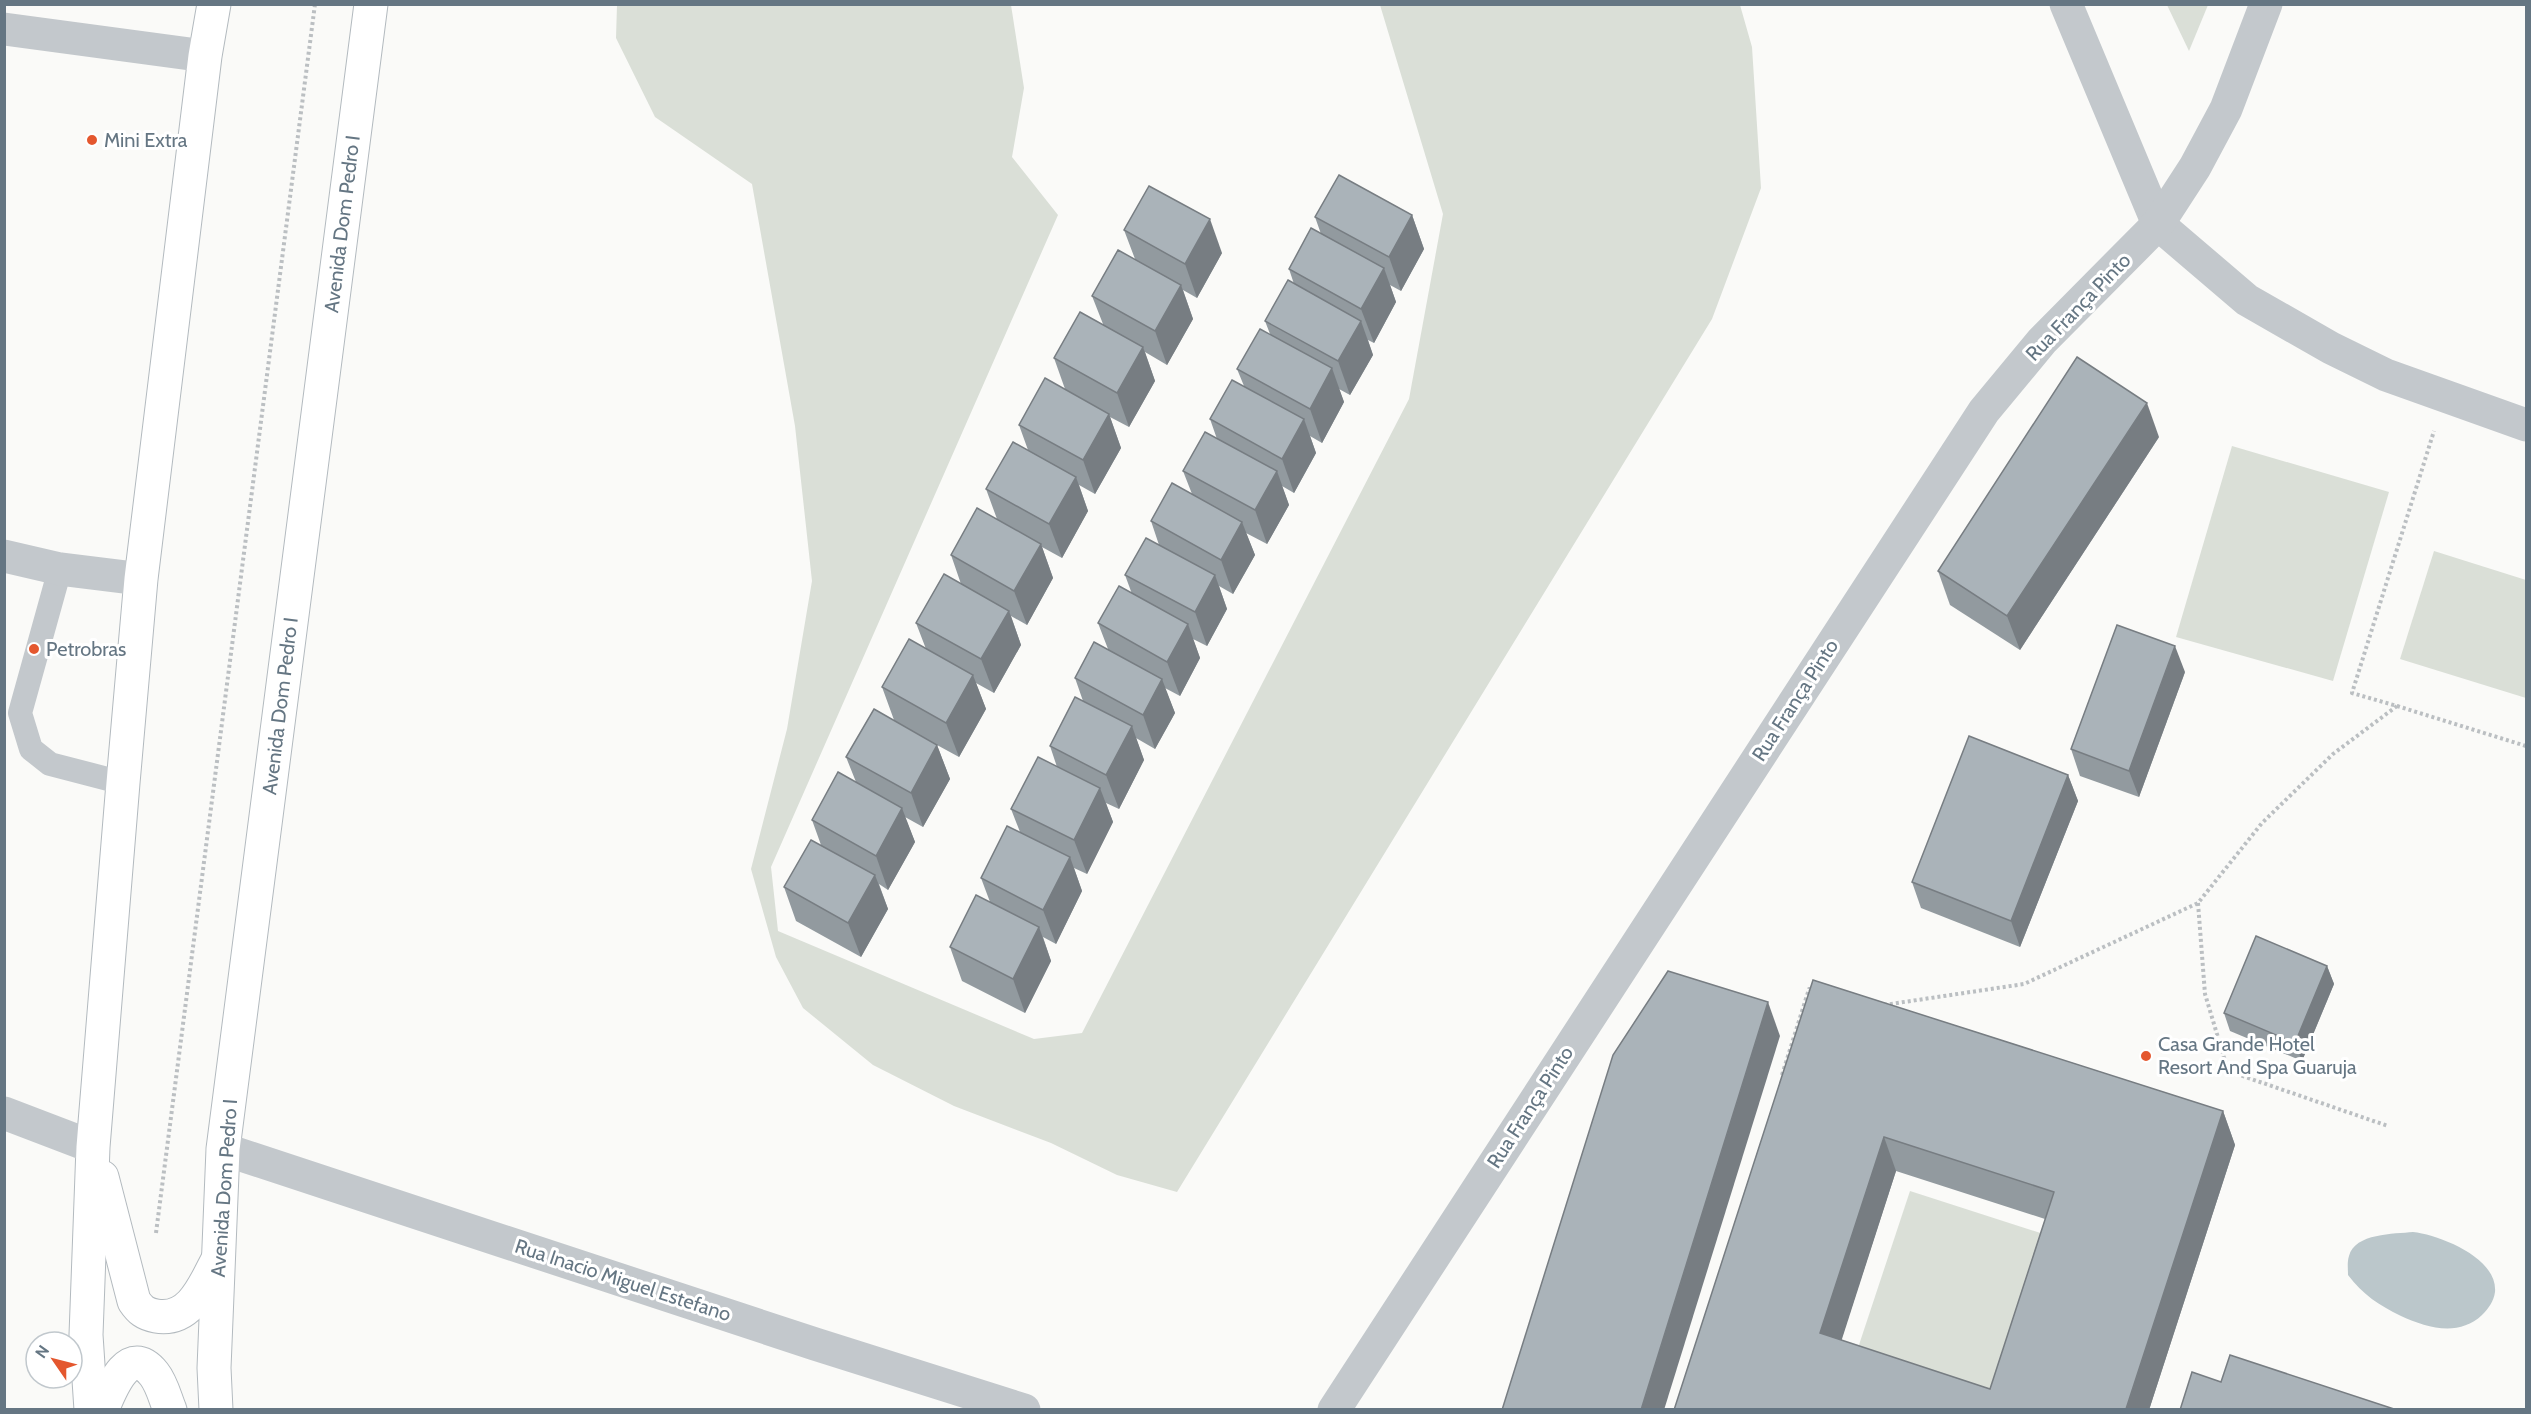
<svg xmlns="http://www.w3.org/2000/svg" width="2531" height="1414" viewBox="0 0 2531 1414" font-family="Cabin,sans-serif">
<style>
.green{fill:#dadfd7}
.water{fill:#bbc7cb}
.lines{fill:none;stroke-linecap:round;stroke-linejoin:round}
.secondary-casing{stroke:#b3babf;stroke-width:35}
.path{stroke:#bbbfc2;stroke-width:4;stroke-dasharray:3 3;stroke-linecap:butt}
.service{stroke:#c3c8cc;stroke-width:24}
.minor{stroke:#c3c8cc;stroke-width:33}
.secondary{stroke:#fff;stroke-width:33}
.wall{fill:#929a9f;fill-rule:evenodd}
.shaded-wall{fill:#777d82}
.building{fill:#aab3b9;stroke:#777d82;stroke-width:1.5;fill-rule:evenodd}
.poi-dot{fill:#e4572e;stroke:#fff;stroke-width:2}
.labels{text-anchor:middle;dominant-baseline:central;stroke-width:6;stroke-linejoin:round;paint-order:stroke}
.poi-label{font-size:20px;fill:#657683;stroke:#fff;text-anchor:start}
.street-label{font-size:20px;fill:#657683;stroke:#fff}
</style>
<rect width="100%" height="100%" fill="#fafaf8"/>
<g class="green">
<path d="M617,5H1011L1024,88L1012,157L1058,215L771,867L778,931L1034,1039L1082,1033L1409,399L1443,214L1380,5H1740L1752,47L1761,188L1712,319L1177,1192L1117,1175L1051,1143L954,1106L873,1065L803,1008L776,957L751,869L787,729L812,581L795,426L752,184L655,117L616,38Z"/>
<path d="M2167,5H2208L2189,51Z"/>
<path d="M2232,446L2389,492L2333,681L2176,637Z"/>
<path d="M2434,551L2526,580V698L2400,659Z"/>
<path d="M1910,1191L2053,1237L1996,1409L1852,1366Z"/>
</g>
<path class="water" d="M2413,1232C2440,1235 2498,1258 2495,1292C2494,1301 2488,1309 2482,1315C2459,1337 2427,1328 2401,1316C2379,1305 2363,1295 2348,1275C2348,1269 2347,1262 2349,1256C2355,1233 2394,1234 2413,1232Z"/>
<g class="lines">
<g class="secondary-casing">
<g id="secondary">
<path d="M102,1177L134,1301C140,1310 145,1314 156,1316C190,1322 204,1286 217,1261"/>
<path d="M91,1410L86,1335L93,1147L123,783L141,579L205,56L214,4"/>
<path d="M102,1410C110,1391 128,1341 154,1374C162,1384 165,1398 170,1410"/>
<path d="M216,1410L214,1368L223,1149L371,4"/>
</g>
</g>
<g class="path">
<path d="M2397,706L2526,746"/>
<path d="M2198,903L2205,994L2228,1071L2388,1126"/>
<path d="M1884,1005L2024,984L2198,903L2262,823L2333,754L2397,706L2352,693L2434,431"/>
<path d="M1782,1075L1809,989L1813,990"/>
<path d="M156,1233L315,4"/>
</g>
<path class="service" d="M60,569L20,713L31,749L50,764L123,783"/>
<g class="minor">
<path d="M2066,4L2158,224L2247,300L2331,348L2386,375L2526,425"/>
<path d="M4,29L205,56"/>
<path d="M4,556L60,569L141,579"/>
<path d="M4,1113L93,1147"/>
<path d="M223,1149L815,1344L1024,1410"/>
<path d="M1334,1410L1984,411L2042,341L2158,224L2195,167L2226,109L2266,4"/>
</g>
<use href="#secondary" class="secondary"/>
</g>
<g class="wall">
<path d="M1412,215L1424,249L1401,291L1390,285L1396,302L1374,343L1368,340L1373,355L1350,395L1339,389L1344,402L1322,443L1310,436L1316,453L1294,493L1282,486L1289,505L1267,544L1246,533L1255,555L1233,594L1219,586L1227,609L1207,646L1193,639L1200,658L1180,696L1165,688L1175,713L1155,749L1136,738L1144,760L1119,809L1106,803L1113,822L1087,874L1074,868L1082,891L1056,944L1043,937L1051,961L1025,1013L962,981L950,947L990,902L981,878L1020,832L1011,809L1057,767L1050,746L1083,701L1075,678L1108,649L1098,623L1132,594L1125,575L1159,545L1151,521L1192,494L1183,471L1217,439L1210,419L1244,386L1237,369L1270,334L1265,321L1294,284L1289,269L1321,234L1315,217Z"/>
<path d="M1124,230L1222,253L1197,298L1183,290L1193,319L1167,365L1145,352L1155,381L1129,427L1110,417L1121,448L1095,494L1079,485L1088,511L1062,558L1042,547L1053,578L1027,625L1011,616L1021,645L994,693L976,683L986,709L959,757L937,745L950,779L923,827L905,817L915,842L888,890L879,884L888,909L861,957L796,921L784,887L821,845L812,820L856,782L846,757L894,720L882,687L926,649L916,623L961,584L951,555L997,519L986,489L1028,450L1019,425L1065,389L1054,358L1103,324L1092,296L1135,259Z"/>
<path d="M2159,437L2020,650L1950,605L1938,571Z"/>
<path d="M2185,672L2139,797L2080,776L2071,749Z"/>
<path d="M2068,775L2078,801L2020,947L1921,908L1912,882Z"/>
<path d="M2327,966L2334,984L2302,1061L2230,1031L2224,1013Z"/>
<path d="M1813,980L2223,1111L2235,1145L2149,1410H1674ZM1896,1171L2045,1219L1990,1389L1841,1340Z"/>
</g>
<g class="shaded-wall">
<path d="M1412,215L1424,249L1401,291L1389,257Z"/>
<path d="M1210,219L1222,253L1197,298L1185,264Z"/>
<path d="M1384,268L1396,302L1374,343L1361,309Z"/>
<path d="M1181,285L1193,319L1167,365L1155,331Z"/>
<path d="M1361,321L1373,355L1350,395L1338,361Z"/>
<path d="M1143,347L1155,381L1129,427L1117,393Z"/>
<path d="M1332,368L1344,402L1322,443L1310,409Z"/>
<path d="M2147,403L2159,437L2020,650L2007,616Z"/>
<path d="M1109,414L1121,448L1095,494L1083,460Z"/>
<path d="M1304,419L1316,453L1294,493L1282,459Z"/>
<path d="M1277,471L1289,505L1267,544L1255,510Z"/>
<path d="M1076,477L1088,511L1062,558L1049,524Z"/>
<path d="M1242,522L1255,555L1233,594L1221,560Z"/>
<path d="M1041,544L1053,578L1027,625L1014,591Z"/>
<path d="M1215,575L1227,609L1207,646L1195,612Z"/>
<path d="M1009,611L1021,645L994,693L981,659Z"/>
<path d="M1188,624L1200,658L1180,696L1167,662Z"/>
<path d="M2175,646L2185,672L2139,797L2129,771Z"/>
<path d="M973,675L986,709L959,757L946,723Z"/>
<path d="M1162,679L1175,713L1155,749L1143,715Z"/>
<path d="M1132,726L1144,760L1119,809L1106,775Z"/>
<path d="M937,745L950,779L923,827L911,793Z"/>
<path d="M2068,775L2078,801L2020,947L2011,921Z"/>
<path d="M1100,788L1113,822L1087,874L1074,840Z"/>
<path d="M902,808L915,842L888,890L876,856Z"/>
<path d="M1070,857L1082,891L1056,944L1043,910Z"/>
<path d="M875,875L888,909L861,957L848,923Z"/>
<path d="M1039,927L1051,961L1025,1013L1013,979Z"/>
<path d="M2327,966L2334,984L2302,1061L2295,1043Z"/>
<path d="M1768,1002L1780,1036L1664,1410H1641Z"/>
<path d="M2223,1111L2235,1145L2149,1410H2126Z"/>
<path d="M1884,1137L1896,1171L1833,1367L1820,1333Z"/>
</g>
<g class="building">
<path d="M1339,175L1412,215L1389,257L1315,217Z"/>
<path d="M1149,186L1210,219L1185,264L1124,230Z"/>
<path d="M1311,228L1384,268L1361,309L1289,269Z"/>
<path d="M1118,250L1181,285L1155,331L1092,296Z"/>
<path d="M1288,280L1361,321L1338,361L1265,321Z"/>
<path d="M1080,312L1143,347L1117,393L1054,358Z"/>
<path d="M1260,329L1332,368L1310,409L1237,369Z"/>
<path d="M2077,357L2147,403L2007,616L1938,571Z"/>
<path d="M1045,378L1109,414L1083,460L1019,425Z"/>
<path d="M1232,380L1304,419L1282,459L1210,419Z"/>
<path d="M1205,432L1277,471L1255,510L1183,471Z"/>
<path d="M1013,442L1076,477L1049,524L986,489Z"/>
<path d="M1172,483L1242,522L1221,560L1151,521Z"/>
<path d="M977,508L1041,544L1014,591L951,555Z"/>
<path d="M1146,538L1215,575L1195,612L1125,575Z"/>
<path d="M944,574L1009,611L981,659L916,623Z"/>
<path d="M1119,586L1188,624L1167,662L1098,623Z"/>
<path d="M2117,625L2175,646L2129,771L2071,749Z"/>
<path d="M909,639L973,675L946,723L882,687Z"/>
<path d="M1094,642L1162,679L1143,715L1075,678Z"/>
<path d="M1075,697L1132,726L1106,775L1050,746Z"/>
<path d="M874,709L937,745L911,793L846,757Z"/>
<path d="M1969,736L2068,775L2011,921L1912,882Z"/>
<path d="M1038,757L1100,788L1074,840L1011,809Z"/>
<path d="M838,772L902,808L876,856L812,820Z"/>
<path d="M1007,826L1070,857L1043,910L981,878Z"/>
<path d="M811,840L875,875L848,923L784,887Z"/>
<path d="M976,895L1039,927L1013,979L950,947Z"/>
<path d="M2256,936L2327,966L2295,1043L2224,1013Z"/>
<path d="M1668,971L1768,1002L1641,1410H1502L1613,1055Z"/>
<path d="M1813,980L2223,1111L2126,1409L2129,1410H1674ZM1884,1137L2054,1192L1990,1389L1820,1333Z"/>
<path d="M2230,1355L2397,1410H2180L2192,1372L2221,1382Z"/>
</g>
<g class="poi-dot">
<circle cx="92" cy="140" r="6"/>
<circle cx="34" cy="649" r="6"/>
<circle cx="2146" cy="1056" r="6"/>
</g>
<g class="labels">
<g class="poi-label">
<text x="104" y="140">Mini Extra</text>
<text x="46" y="649">Petrobras</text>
<text x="2158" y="1044">Casa Grande Hotel<tspan x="2158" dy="23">Resort And Spa Guaruja</tspan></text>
</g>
<g class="street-label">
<text transform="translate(342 224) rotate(-83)">Avenida Dom Pedro I</text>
<text transform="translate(2078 307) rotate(-46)">Rua França Pinto</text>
<text transform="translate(1795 700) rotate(-57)">Rua França Pinto</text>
<text transform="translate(280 706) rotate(-83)">Avenida Dom Pedro I</text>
<text transform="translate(1530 1107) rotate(-57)">Rua França Pinto</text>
<text transform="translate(224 1188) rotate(-86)">Avenida Dom Pedro I</text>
<text transform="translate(623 1280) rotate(18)">Rua Inacio Miguel Estefano</text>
</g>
</g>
<rect width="2531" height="1414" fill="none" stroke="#657683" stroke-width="12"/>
<g transform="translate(54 1360) rotate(305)"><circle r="28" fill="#ffffff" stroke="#c1c8cd" stroke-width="1.5"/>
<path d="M0-4.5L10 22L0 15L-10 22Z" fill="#e4572e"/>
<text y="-9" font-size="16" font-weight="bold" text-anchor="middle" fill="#657683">N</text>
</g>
</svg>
